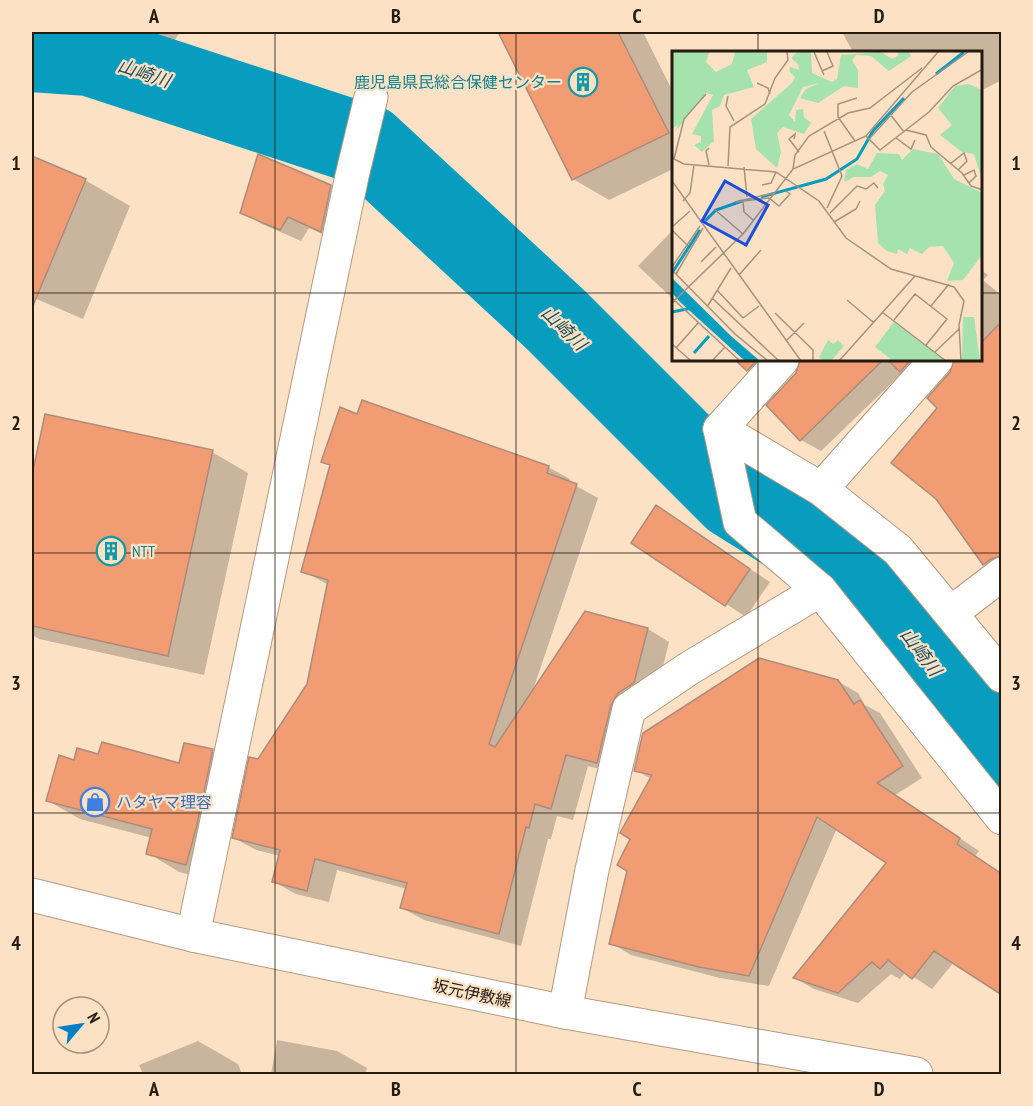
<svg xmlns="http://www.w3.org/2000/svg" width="1033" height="1106" viewBox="0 0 1033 1106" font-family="'PT Sans Narrow','Noto Sans JP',sans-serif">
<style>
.shadow{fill:#0003}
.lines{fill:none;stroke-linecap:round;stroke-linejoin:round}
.river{stroke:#089cbf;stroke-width:82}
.building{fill:#f29c74;stroke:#ad8b7b;stroke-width:1.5}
.street-casing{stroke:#b49a80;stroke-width:35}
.secondary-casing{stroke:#b49a80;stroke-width:35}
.street{stroke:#fff;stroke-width:33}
.secondary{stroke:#fff;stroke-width:33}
.grid{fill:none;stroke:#251b11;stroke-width:1.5;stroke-opacity:0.55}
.labels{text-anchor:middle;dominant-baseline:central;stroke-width:4.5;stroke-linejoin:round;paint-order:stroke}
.culture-label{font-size:16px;fill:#0d838f;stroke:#fce1c5;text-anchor:end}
.shop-label{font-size:16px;fill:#366cbe;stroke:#fce1c5;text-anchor:start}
.street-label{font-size:16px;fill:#251b11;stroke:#fce1c5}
.water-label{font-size:18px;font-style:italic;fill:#1e505f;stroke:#fce1c5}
.inset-river{fill:none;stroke:#089cbf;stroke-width:3}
.inset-road{fill:none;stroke:#a6927d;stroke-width:1.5}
.view{fill:#1d4ed8;fill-opacity:0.15;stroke:#1d4ed8;stroke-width:3}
.inset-edge{fill:none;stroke:#251b11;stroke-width:3}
.neatline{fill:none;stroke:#251b11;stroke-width:2}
.grid-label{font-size:20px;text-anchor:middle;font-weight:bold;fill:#251b11}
</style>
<rect width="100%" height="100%" fill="#fce1c5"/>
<g class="shadow">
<path d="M154,32H180L173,43Z"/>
<path d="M500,32H643L673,92V169L609,200L573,179Z"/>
<path d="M842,32H1002V80L980,91V52H853Z"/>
<path d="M32,158L85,180L130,206L83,319L32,297Z"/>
<path d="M330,187L351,198L342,243L309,228L301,241L262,224L242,212Z"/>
<path d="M673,230V299L638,266Z"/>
<path d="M980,269L988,275L983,280L1002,296V574L984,564L939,407L955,360H980Z"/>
<path d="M737,360H787L767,382L747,370Z"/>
<path d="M802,360H941L921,382L903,372L821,451L801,440Z"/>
<path d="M46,416L212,452L248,473L204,675L39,639L32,635V482Z"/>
<path d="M358,416L548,467L570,479L569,482L598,498L533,690L648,629L669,642L656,695L640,706L619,774L588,766L573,820L557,816L551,839H548L521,946L424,920L402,908L407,889L337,870L329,902L296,894L274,882L280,856L256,850L234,838L258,761L308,685L329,585L303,571L332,466L323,461Z"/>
<path d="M657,507L770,582L746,617L633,543Z"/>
<path d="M837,681L858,693L865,705L880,713L922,778L895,795L979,851L975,856L1002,874V994L954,962L932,989L906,972L900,979L891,974L858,1003L814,989L795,978L888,863L837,828L769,986L720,978L631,955L611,943L629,871L632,839L651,779L636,770Z"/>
<path d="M212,751L244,769L218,882L179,872L148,853L152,838L80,819L48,801L75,761L99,756L181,765Z"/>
<path d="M277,1040L337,1051L367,1068L365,1074H271Z"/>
<path d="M198,1041L238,1064L242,1074H143L139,1065Z"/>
</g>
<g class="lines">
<path class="river" d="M32,51L90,55L368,146L556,320L734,498L866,580L1002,758"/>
</g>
<g class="building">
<path d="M498,32H618L669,133L572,180Z"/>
<path d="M258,154L331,185L321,232L288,217L280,230L240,213Z"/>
<path d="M32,156L86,179L32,308Z"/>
<path d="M1002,321V556L991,559L983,565L936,499L891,463L937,408L927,398L950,372L954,360H981V343Z"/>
<path d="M735,360H757L747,371Z"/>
<path d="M800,360H883L800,441L766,405L796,373Z"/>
<path d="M888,360H911L900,372Z"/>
<path d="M362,400L549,466L547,473L577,484L489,744L495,747L585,611L648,628L634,683L618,693L611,705L597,763L566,755L551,809L535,804L529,828L526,827L499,934L400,908L407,883L315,859L307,891L272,882L280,850L232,838L249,757L258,759L307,684L328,580L301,572L330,465L321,462L340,407L357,414Z"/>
<path d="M45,414L213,450L168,656L32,626V475Z"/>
<path d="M656,505L750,569L725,606L631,543Z"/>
<path d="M759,658L838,680L854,704L860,700L903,766L877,783L960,838L957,844L1002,874V995L934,951L912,979L888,960L880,969L872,962L838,993L793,978L886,863L817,817L749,976L699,967L609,944L627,871L617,865L630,839L620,833L652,775L634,771L643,733Z"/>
<path d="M102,742L179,763L184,743L213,749L196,829L186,865L146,854L152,829L46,801L59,755L74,760L77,748L98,754Z"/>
</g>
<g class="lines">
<g class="street-casing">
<g id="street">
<path d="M720,429L740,522L820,590L1002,818"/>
<path d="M720,429L821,489L898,550L1002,676"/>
<path d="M720,429L782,360"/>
<path d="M821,489L936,360"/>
<path d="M951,613L1002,574"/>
<path d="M193,935L352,176L371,97"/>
<path d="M565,1012L592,870L629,709L688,669L820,590"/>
</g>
</g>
<g class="secondary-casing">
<path id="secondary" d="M32,895L193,935L565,1012L916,1074"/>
</g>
<use href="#street" class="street"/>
<use href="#secondary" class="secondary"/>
</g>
<path class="grid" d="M275,32V1074M516,32V1074M758,32V52M32,293H673M980,293H1002M758,360V1074M32,553H1002M32,813H1002"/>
<defs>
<g id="building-ring" transform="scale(1.5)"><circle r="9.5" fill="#fce1c5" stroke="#0f9aa8" stroke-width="1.5"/><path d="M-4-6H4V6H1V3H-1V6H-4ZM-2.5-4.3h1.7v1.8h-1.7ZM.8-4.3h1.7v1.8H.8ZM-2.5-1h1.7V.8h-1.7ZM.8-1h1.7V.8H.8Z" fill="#0f9aa8"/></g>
<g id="shop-ring" transform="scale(1.5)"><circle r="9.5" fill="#fce1c5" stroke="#3f7fe0" stroke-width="1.5"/><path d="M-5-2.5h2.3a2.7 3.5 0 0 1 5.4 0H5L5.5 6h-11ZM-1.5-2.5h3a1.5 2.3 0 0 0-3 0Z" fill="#3f7fe0"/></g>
</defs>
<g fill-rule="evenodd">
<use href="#building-ring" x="583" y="82"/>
<use href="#building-ring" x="111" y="551"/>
<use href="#shop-ring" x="95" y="802"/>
</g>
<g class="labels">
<g class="culture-label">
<text x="562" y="82">鹿児島県民総合保健センター</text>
<text x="132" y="551" text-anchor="start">NTT</text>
</g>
<g class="shop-label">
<text x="116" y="802">ハタヤマ理容</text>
</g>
<g class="street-label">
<text transform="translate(472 993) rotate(12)">坂元伊敷線</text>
</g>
<g class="water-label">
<text transform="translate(144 73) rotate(18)">山崎川</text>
<text transform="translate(564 328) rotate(44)">山崎川</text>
<text transform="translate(921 652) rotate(53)">山崎川</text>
</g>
</g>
<g transform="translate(672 51)">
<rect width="310" height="310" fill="#fce1c5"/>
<path d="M0,1H37L34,11L44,21L60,13L63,1H95V11L75,19L82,36L52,44L48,55L40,59L42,90L30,101L22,94L29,91V85L20,83L41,44L34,42L3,81L6,74L0,77ZM125,1H139L140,22L160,31L165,28L169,4L209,1L220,8L227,4L225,1H237L239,5L217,20L199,5L184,4L180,9L186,19V37L172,35L146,52L128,47L134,38L148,32L131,36L117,64L123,71L124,59L131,58L132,66L139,72L132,83L111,76L105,82L109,101L105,117L84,98L79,68L120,32L123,26L117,20L118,16L127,19L126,13L119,7ZM297,33L310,39V129L302,103L290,101L268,84L280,74L266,57L283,35ZM241,98L266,103L282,128L310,142V204L291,229L275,230L282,212L271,195L257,196L250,203L238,197L235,203L226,198L225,203L215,200L206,192L203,154L213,140L211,133L216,124L208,120L199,126H182L172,131L174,119L185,113L196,118L205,102L227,103L230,109ZM291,266H302L308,310H290ZM222,271L273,310H221L203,296ZM156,289L161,293L166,289L172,295L159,310H152L147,306Z" fill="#a5e2ae"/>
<path d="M0,227L59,285L88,310H73L8,251L0,242Z" fill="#089cbf"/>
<path class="inset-river" d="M264,23L292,1M89,146L154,128L185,108L201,80L232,47M33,170L44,159L70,150M0,222L28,179M0,261L20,257M22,302L37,285"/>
<path class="inset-road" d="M142,1L152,24M150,20L161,15L155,1M85,32L96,37L98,43M56,45L54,55L62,70M218,63L232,81M234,79L254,84L259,96L290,122L299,135L311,139M152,80L170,125L155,157M194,85L208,99L257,61L281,35L311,18M198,87L240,41L296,1M224,87L239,98L243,89M122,88L123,83L117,88L127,101M183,90L166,66V53L185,47M0,107L12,113L104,121L147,150L174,187L219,218L282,236L292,250L287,274L289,310M2,108L12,68L34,43M278,113L292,102L295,110L286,119M37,114L34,100L37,97M56,115L58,76L93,53L103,27L116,9L115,1M72,116L75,146M121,118L123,104L137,85L176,62L198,57L250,17M292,124L302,119L304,125L297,132M0,130L129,310M90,134L99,132L104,121M11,150L18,142L22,114M63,151L97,147L107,155L118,143L114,140M63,151L102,142M71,151L72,161L81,169M42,158L71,183M158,162L185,135L194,138L202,132L206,137M162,171L184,158L188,150M0,176L18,160M0,179L16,195M29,211L44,196M0,216L28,175M0,219L63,283L96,310M4,223L31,177M67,224L89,199M45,239L71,267M0,247L68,310M40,247L107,310M175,249L201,271M0,252L71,183L121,118L194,85L266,1M259,255L277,233M35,256L59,217M210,261L274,310M103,262L141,299V310M71,267L87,255M222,269L243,243L275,268L254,294M114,290L132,272M0,293L19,310M4,297L26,272M263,301L287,278M40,310L53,296M167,310L243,225"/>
<path class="view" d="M53,130L96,154L74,194L30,170Z"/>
<rect width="310" height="310" class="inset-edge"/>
</g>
<rect width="1033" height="1106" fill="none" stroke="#fce1c5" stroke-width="66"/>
<g transform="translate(81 1025) rotate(61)"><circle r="28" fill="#fce1c5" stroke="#a6927d" stroke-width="1.5"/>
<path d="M0-4.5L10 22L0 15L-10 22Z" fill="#027fc7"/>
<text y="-9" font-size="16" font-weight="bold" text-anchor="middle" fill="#251b11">N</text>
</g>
<rect x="33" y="33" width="967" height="1040" class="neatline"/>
<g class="grid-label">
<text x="154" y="23">A</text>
<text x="396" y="23">B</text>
<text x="637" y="23">C</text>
<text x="879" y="23">D</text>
<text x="16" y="170">1</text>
<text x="1016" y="170">1</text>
<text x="16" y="430">2</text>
<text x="1016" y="430">2</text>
<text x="16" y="690">3</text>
<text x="1016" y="690">3</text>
<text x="16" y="950">4</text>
<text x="1016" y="950">4</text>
<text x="154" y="1096">A</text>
<text x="396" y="1096">B</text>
<text x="637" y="1096">C</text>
<text x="879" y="1096">D</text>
</g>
</svg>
